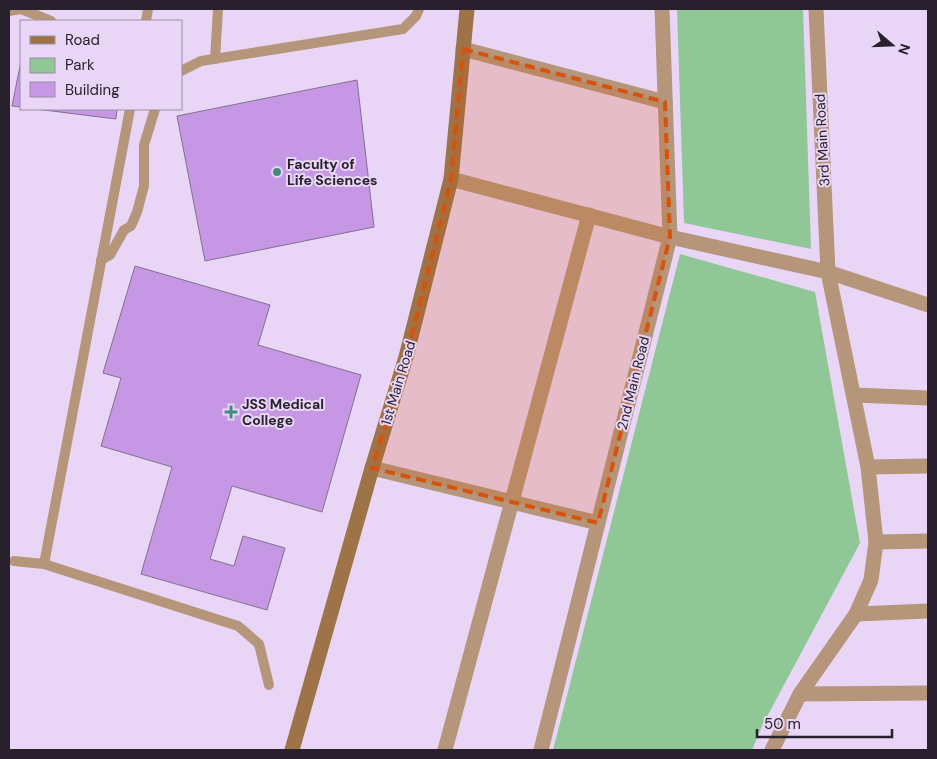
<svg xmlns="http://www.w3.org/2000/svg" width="937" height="759" viewBox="0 0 937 759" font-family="'DM Sans',sans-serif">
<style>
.green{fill:#8fc797}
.building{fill:#c697e5;stroke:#82708e}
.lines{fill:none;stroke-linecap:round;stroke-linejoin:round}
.lane{stroke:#b5967a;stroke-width:10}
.street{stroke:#b5967a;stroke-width:15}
.secondary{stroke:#9e7347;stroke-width:15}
.marked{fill:#d5530f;fill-opacity:0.2;stroke:#d5530f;stroke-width:4;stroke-dasharray:10 6;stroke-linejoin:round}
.poi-dot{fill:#45897e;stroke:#e9d6f7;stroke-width:2}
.labels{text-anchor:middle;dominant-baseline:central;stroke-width:4;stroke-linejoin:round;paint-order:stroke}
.street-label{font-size:14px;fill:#28212d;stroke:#e9d6f7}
.poi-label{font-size:14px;font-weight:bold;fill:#28212d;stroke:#e9d6f7;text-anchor:start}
</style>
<rect width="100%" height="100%" fill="#e9d6f7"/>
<g class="green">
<path d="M677,9H803L811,249L684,223Z"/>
<path d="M680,254L815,292L860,543L762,726L752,750H553Z"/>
</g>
<g class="building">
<path d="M21,61V107L12,106Z"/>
<path d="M357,80L374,227L205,261L177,116Z"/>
<path d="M36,109H117L116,119Z"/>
<path d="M135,266L270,305L258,345L361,375L322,512L232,486L210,559L234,566L243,536L285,548L267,610L141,574L172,467L101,446L121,378L103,373Z"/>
</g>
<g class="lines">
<g class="lane">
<path d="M9,11L21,9L51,21"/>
<path d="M146,21L148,9"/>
<path d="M215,59L218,9"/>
<path d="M181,71L201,61L403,29L416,16L419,9"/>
<path d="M101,260L110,255L124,230L131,226L137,212L144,186V145L155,109"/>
<path d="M14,561L44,564L130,109"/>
<path d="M44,564L238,626L259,644L269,685"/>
</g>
<g class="street">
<path d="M463,49L665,102"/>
<path d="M451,179L670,237L828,272L928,305"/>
<path d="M854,395L928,398"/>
<path d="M868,467L928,466"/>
<path d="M372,468L598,523"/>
<path d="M876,542L928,541"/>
<path d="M856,614L928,611"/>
<path d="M800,694L928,693"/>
<path d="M445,750L589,215"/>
<path d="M541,750L670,237L662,9"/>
<path d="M772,750L800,694L856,614L871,580L876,542L868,467L828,272L816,9"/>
</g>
<path class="secondary" d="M292,750L372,468L406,357L451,179L467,9"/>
</g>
<path class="marked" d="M463,49L665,102L670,237L598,523L372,468L406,357L451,179Z"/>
<g class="poi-dot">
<circle cx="277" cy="172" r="5"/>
<path d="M228.5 404.5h5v5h5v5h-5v5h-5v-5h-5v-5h5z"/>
</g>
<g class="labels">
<g class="street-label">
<text transform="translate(822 140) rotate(-93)">3rd Main Road</text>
<text transform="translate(398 383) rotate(-73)">1st Main Road</text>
<text transform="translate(633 383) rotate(-76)">2nd Main Road</text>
</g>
<g class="poi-label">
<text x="287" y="164">Faculty of<tspan x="287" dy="16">Life Sciences</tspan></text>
<text x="242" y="404">JSS Medical<tspan x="242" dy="16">College</tspan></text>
</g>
</g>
<rect width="937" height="759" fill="none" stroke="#28212d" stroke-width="20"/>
<rect x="20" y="20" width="162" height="90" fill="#e9d6f7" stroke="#9c8ea6"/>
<rect x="30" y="36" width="25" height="8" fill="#9e7347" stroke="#9c8ea6"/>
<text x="65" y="45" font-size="15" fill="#28212d">Road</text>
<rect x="30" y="58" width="25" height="15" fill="#8fc797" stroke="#9c8ea6"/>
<text x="65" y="70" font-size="15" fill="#28212d">Park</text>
<rect x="30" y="82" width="25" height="15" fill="#c697e5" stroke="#9c8ea6"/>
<text x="65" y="95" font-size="15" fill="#28212d">Building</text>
<g transform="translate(892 45) rotate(109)" stroke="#e9d6f7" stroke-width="4" paint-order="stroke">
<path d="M0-4L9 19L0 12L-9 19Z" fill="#28212d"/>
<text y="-8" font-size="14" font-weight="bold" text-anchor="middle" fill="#28212d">N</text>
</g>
<path d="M757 729v8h135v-8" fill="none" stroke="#28212d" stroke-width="2.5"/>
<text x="764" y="729" font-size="15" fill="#28212d" stroke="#e9d6f7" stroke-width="4" paint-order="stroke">50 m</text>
</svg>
